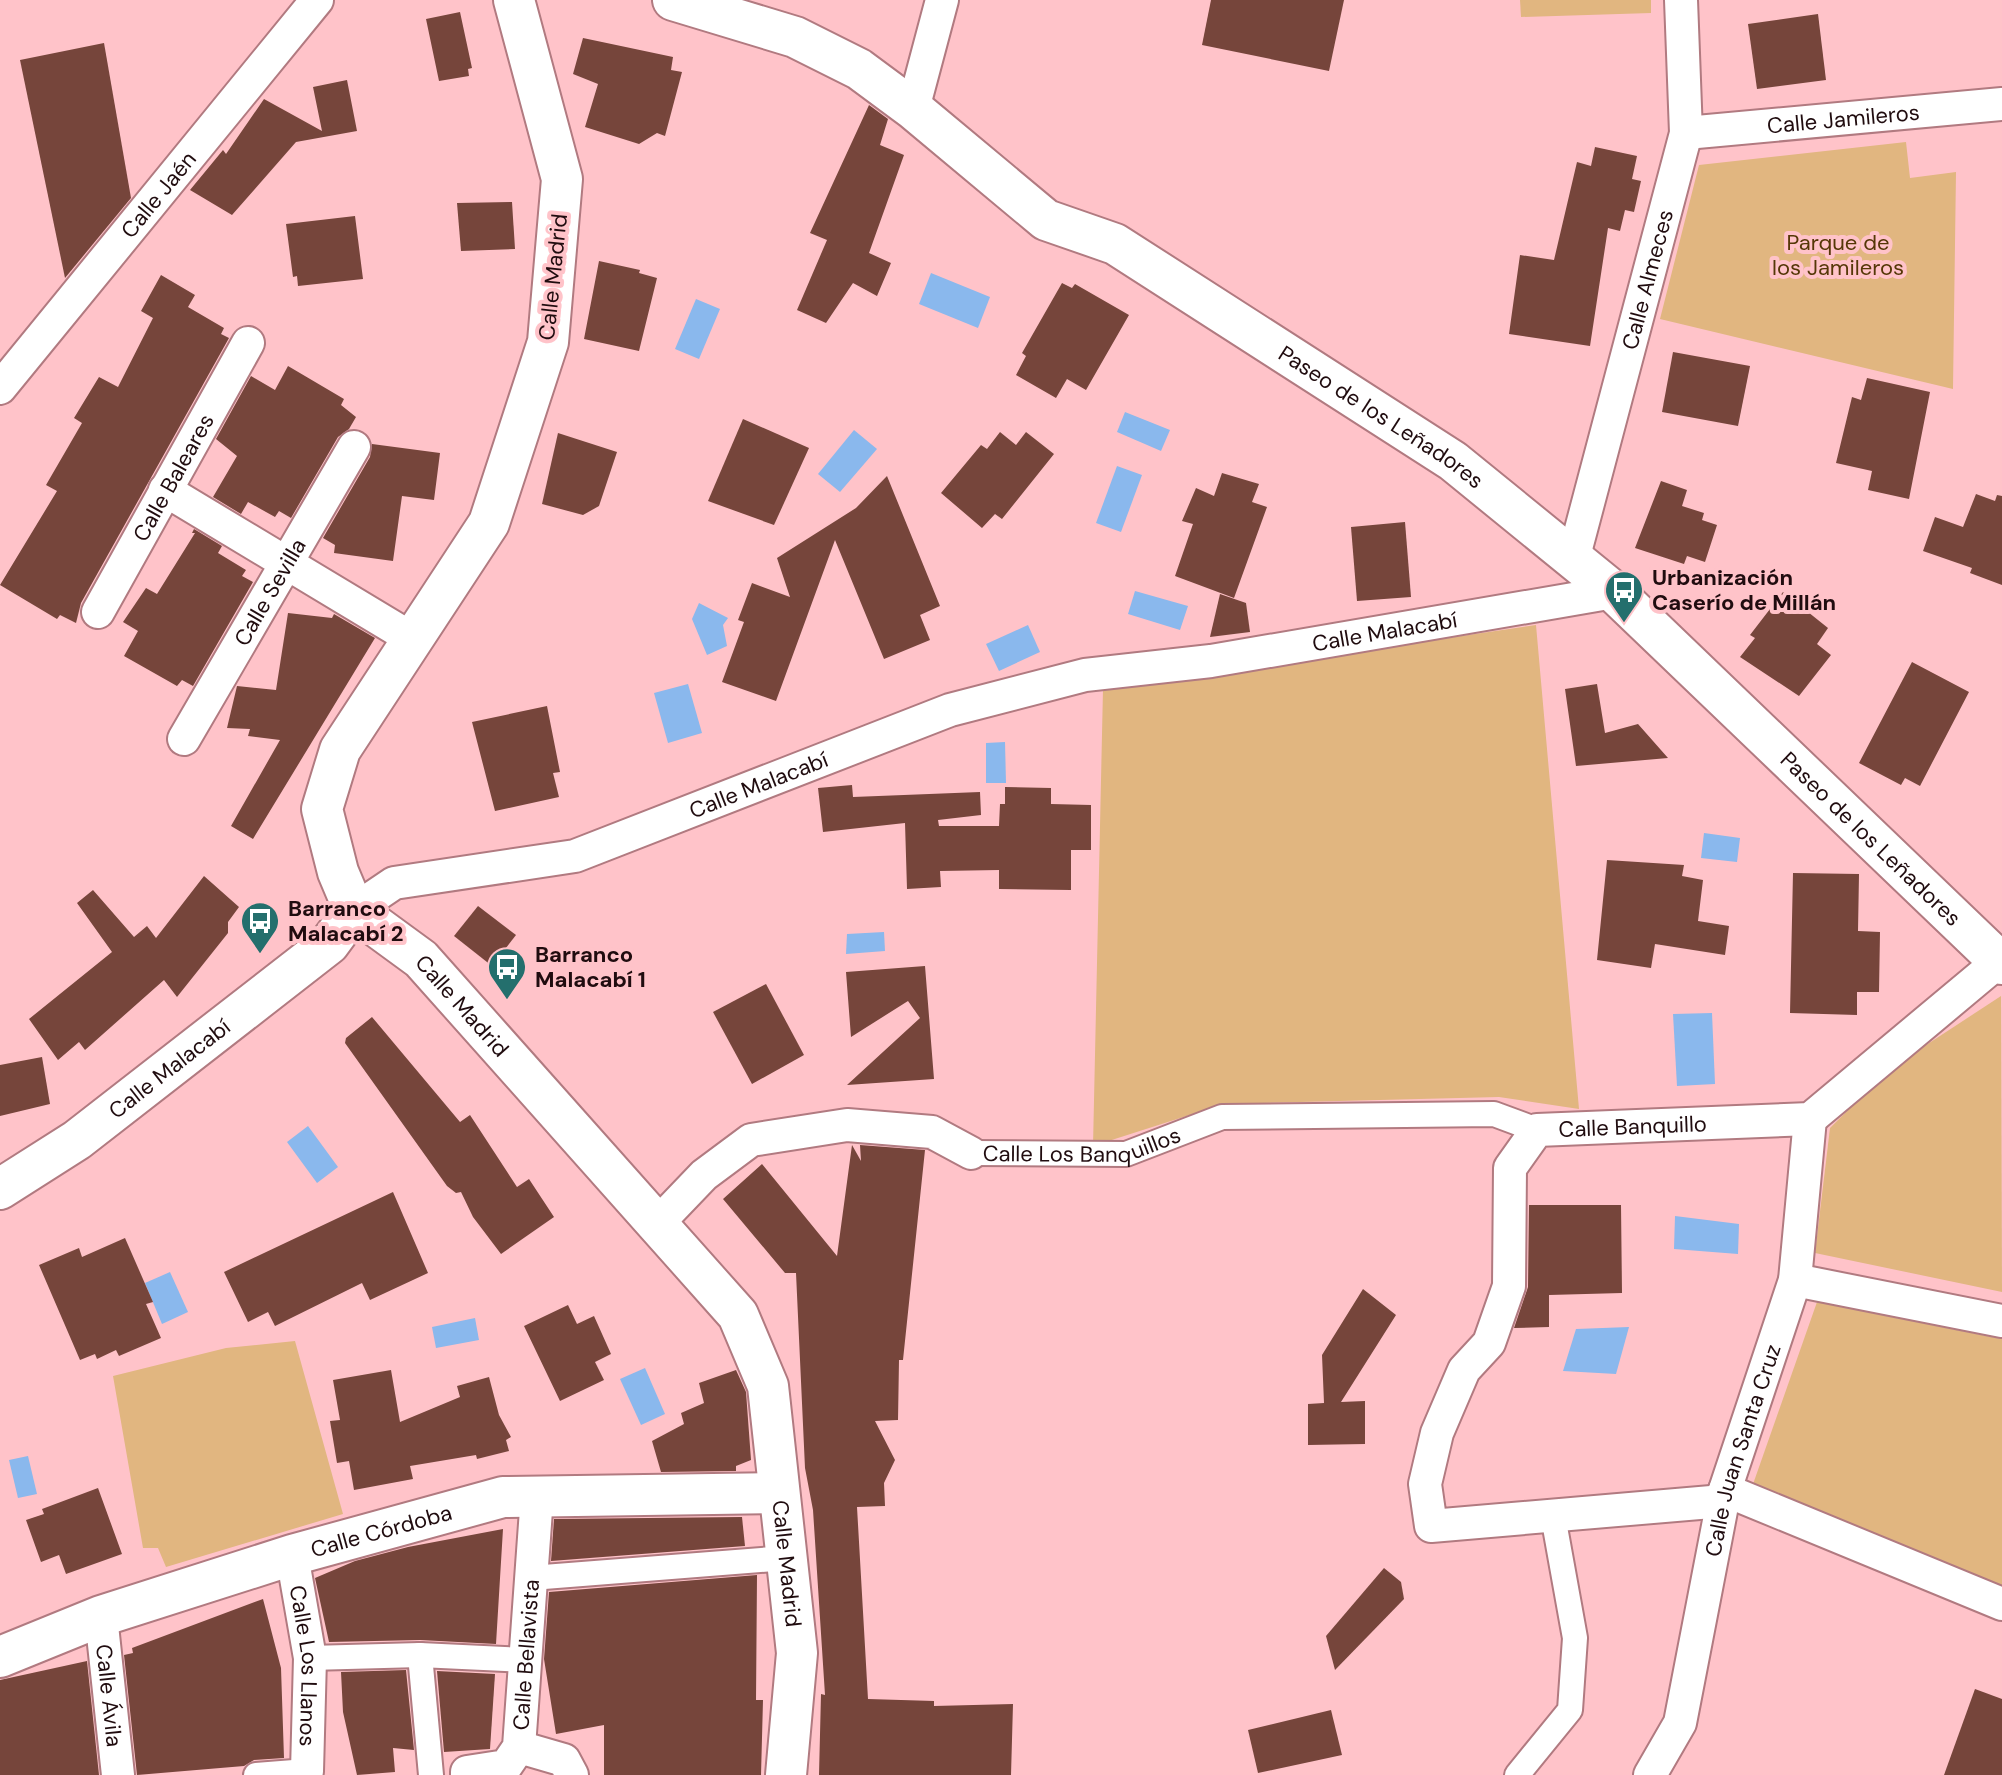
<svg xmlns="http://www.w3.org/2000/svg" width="2002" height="1775" viewBox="0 0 2002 1775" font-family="'DM Sans',sans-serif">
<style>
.green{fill:#e1b680}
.water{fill:#8ab8ed}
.building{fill:#76453b}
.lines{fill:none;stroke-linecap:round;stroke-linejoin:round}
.pedestrian-casing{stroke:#b17a80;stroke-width:28}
.minor-casing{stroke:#b17a80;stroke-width:36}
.tertiary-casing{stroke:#b17a80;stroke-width:44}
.pedestrian{stroke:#fff;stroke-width:24}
.minor{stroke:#fff;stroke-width:32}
.tertiary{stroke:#fff;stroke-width:40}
.labels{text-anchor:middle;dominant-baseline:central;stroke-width:8;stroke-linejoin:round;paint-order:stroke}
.street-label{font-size:22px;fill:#200c0f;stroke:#ffc3c9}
.park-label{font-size:22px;fill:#553707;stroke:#ffc3c9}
.poi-label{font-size:22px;font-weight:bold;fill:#200c0f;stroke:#ffc3c9;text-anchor:start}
</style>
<rect width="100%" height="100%" fill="#ffc3c9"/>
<g class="green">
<path d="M1520,0H1651V13L1521,17Z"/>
<path d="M1906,142L1910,178L1956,172L1953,389L1660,319L1699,165Z"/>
<path d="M1536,625L1579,1109L1499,1097L1224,1104L1093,1146L1103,689Z"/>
<path d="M2001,996L2002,1292L1815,1253L1830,1128L1888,1070Z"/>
<path d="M1817,1302L2002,1339V1590L1752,1487Z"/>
<path d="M295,1341L343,1514L166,1567L158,1548H143L113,1376L226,1348Z"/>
</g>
<g class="water">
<path d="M931,273L990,297L978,328L919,304Z"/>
<path d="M696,299L720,309L699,359L675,349Z"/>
<path d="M1125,412L1170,430L1161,451L1117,432Z"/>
<path d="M854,430L877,449L840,492L818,474Z"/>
<path d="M1117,466L1142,475L1121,532L1096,523Z"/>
<path d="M1135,591L1188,606L1180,630L1128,614Z"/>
<path d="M699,603L728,618L723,625L727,646L707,655L692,619Z"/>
<path d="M1028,625L1040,652L999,671L986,644Z"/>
<path d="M688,684L702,733L668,743L654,693Z"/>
<path d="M1005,742L1006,783H986V743Z"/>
<path d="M1704,833L1740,838L1737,862L1701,858Z"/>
<path d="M884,932L885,951L846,954L847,934Z"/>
<path d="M1712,1013L1715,1084L1677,1086L1673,1014Z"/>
<path d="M308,1126L338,1167L317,1183L287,1142Z"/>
<path d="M1675,1216L1739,1224L1738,1254L1674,1249Z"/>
<path d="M170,1272L188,1312L162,1324L145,1283Z"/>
<path d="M475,1318L479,1340L436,1348L432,1327Z"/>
<path d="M1629,1327L1616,1374L1563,1371L1576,1329Z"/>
<path d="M645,1368L665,1414L641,1425L620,1379Z"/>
<path d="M28,1456L37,1494L18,1498L9,1460Z"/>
</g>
<g class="building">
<path d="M1211,0H1344L1329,71L1202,45Z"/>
<path d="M460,12L472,68L468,69L469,76L439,81L426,19Z"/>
<path d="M1818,14L1826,80L1757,89L1748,24Z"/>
<path d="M583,38L673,57L671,70L682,72L665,136L657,133L639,144L585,127L598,84L573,74Z"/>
<path d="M104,43L131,198L65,278L20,60Z"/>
<path d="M347,80L357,131L296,142L232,215L190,190L223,150L226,154L264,99L322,131L313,87Z"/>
<path d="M869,105L888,119L880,145L904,155L869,253L891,263L877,296L853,283L826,323L797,310L827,240L810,233Z"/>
<path d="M1595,147L1637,156L1632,179L1641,181L1634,212L1625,210L1620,231L1608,228L1590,346L1509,334L1520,255L1554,260L1577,162L1591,166Z"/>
<path d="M512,202L515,249L461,251L457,203Z"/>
<path d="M355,216L363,279L298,286L297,276L293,277L286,224Z"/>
<path d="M599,261L640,270L639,273L657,278L639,351L584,339Z"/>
<path d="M161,275L195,295L188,307L224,328L221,334L229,338L81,603L76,623L60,615L57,619L0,585L57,491L46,485L82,423L74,418L99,377L118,387L153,318L141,311Z"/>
<path d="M1062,283L1072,288L1075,284L1129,315L1086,390L1067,379L1056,398L1016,375L1026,356L1022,353Z"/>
<path d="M1673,352L1750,366L1738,426L1662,412Z"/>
<path d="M288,366L344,399L341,405L356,417L349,429L338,437L291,518L279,511L275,517L248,502L241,514L213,497L237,456L216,439L251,376L275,390Z"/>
<path d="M1867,378L1930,392L1909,499L1868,490L1872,471L1836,463L1852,397L1861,400Z"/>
<path d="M743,419L809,448L774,525L708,501Z"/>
<path d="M1000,432L1016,445L1026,432L1054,454L1002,519L995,514L982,528L941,493L981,445L987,449Z"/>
<path d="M558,433L617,452L599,506L583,515L542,504Z"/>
<path d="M372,444L440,453L434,500L402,496L393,561L334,553L335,545L323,538L370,457Z"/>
<path d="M1222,473L1259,484L1252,502L1267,507L1234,598L1175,576L1193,524L1182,521L1196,488L1214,496Z"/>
<path d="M887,476L940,606L920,615L930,640L884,659L835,540L776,701L722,682L744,622L738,620L752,583L790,597L777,558L856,508Z"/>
<path d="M1661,481L1687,490L1682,506L1704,513L1702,520L1717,525L1705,562L1687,556L1684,564L1635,548Z"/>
<path d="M1976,494L1995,501L1997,495L2002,496V585L1970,573L1972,568L1923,551L1935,517L1963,527Z"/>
<path d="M1405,522L1411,597L1357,601L1351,527Z"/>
<path d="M194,529L222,546L218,553L246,570L242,576L253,582L193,686L182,680L177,686L124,656L138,631L123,622L146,588L157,594L195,533H192Z"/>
<path d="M1783,592L1828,628L1817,644L1831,655L1799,696L1740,657L1755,638L1750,635Z"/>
<path d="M1220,594L1246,603L1250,632L1210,637Z"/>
<path d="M288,613L332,618L334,614L375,638L253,839L231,826L280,740L248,736L250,729L227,728L237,686L276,690Z"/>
<path d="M1912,662L1969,692L1920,786L1905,778L1901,785L1859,763Z"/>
<path d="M1597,684L1605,733L1638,724L1668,758L1576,766L1565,689Z"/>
<path d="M547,706L560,772L553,773L559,797L495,811L472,722Z"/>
<path d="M852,785L853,797L980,792L981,815L938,820L939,826H999L1000,804H1005V787L1051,788V804L1091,805V850H1071V890L999,889V870L940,871L941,887L907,889L905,823L823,832L818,788Z"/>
<path d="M1607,860L1684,865L1682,876L1703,880L1698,921L1729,926L1725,955L1655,944L1651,968L1597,960Z"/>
<path d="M1793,873L1859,874L1858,931L1880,932L1879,992H1857V1015L1790,1013Z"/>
<path d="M204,876L239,907L228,922V933L177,997L164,980L85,1050L79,1042L58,1060L29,1019L112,952L77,903L93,890L134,937L147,926L156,938Z"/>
<path d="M478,906L516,935L492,966L454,936Z"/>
<path d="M925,966L934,1079L847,1085L920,1018L908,1001L851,1037L846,972Z"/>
<path d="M766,984L804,1055L752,1084L713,1012Z"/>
<path d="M372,1017L460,1122L470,1115L517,1187L529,1179L554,1217L501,1254L473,1217L461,1192L456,1193L447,1186L345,1043L346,1038Z"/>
<path d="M42,1057L50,1104L0,1116V1065Z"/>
<path d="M852,1145L861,1161L860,1145L925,1150L903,1360H899L898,1420L875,1421L895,1460L884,1483L885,1506L857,1507L868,1699L934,1701V1706L1013,1704L1011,1775H819L821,1694L825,1695L813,1510L805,1468L796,1273H785L723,1199L762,1164L837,1256Z"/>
<path d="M393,1192L428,1273L370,1300L362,1283L275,1326L268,1312L248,1322L224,1272Z"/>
<path d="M1529,1205H1621L1622,1293L1549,1295V1327L1514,1328L1528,1287Z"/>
<path d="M125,1238L153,1302L146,1304L161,1338L119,1356L116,1350L97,1359L95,1354L80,1360L39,1265L79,1248L82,1257Z"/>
<path d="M1363,1289L1396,1315L1341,1402L1365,1401V1444L1308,1445V1404L1324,1403L1322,1355Z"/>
<path d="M568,1305L577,1324L594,1316L611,1354L595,1362L604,1380L560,1401L524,1326Z"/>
<path d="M391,1370L400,1422L460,1397L457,1386L489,1377L499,1415L511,1437L506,1440L509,1451L477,1459L476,1455L410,1466L413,1479L354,1490L349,1461L337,1463L330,1421L340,1420L333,1380Z"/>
<path d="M736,1370L746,1392L751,1460L736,1466V1471L661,1472L652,1441L684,1424L681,1413L704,1403L699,1383Z"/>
<path d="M98,1488L122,1554L66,1574L59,1555L41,1562L26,1520L44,1514L42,1509Z"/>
<path d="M742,1517L745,1546L551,1561L554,1519Z"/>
<path d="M503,1529L496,1644L420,1640L329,1642L315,1578L355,1561L408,1547Z"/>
<path d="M1384,1568L1401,1582L1404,1599L1335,1670L1326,1636Z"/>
<path d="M757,1575L756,1700H763L761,1775H604V1725L556,1734L544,1659L549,1592Z"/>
<path d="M263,1599L281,1668L284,1758L254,1760L244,1766L137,1775L124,1655L133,1653L132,1648Z"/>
<path d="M87,1661L99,1775H0V1680Z"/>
<path d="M406,1670L414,1750L393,1748L395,1772L357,1775L343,1712L341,1672Z"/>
<path d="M437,1671L495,1674L490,1749L444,1752Z"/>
<path d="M1975,1689L2002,1699V1775H1944Z"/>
<path d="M1331,1710L1342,1755L1258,1773L1248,1730Z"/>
</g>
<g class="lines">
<g class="pedestrian-casing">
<g id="pedestrian">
<path id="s1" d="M971,1153L1126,1154L1222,1117L1494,1114L1537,1130"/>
<path d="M531,1578L786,1558"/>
<path d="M420,1655L431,1775"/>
<path d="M310,1658L420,1655L525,1660"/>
<path d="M256,1775L307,1771"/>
<path d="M1517,1775L1570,1710L1575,1638L1553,1516"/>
</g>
</g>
<g class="minor-casing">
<g id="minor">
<path d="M913,109L942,0"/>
<path id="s2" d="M1686,133L2002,104"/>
<path id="s3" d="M0,388L317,0"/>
<path d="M165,490L411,638"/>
<path id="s4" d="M1574,556L1686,133L1681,0"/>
<path id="s5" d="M98,612L248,343"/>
<path id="s6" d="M184,739L354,447"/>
<path id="s7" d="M354,910L394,883L575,856L950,710L1085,675L1211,661L1614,592"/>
<path d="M658,1223L704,1175L751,1140L847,1125L932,1132L971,1153"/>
<path d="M1795,1280L2002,1321"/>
<path d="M1725,1490L2002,1604"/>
<path id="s8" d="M1723,1501L1431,1526L1425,1484L1437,1433L1464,1370L1489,1343L1509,1286L1510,1168L1537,1130L1810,1119L1998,962"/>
<path id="s9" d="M292,1555L310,1658L307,1771L303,1775"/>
<path id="s10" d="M101,1616L118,1775"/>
<path d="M519,1747L564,1760L572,1775"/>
<path id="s11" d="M467,1775V1772L506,1766L519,1747L537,1496"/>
<path id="s12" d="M1650,1775L1680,1723L1725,1490L1795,1280L1810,1119"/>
</g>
</g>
<g class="tertiary-casing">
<g id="tertiary">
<path id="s13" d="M514,0L562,179L548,342L489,523L340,750L322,809L338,872L354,910L421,959L738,1315L768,1386L797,1653L786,1775"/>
<path id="s14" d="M673,0L795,37L859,69L913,109L1046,220L1115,244L1453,461L1614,592L2002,964"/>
<path id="s15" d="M0,1189L77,1140L329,944L354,910"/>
<path id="s16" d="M0,1657L101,1616L292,1555L503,1497L778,1493"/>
</g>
</g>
<use href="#pedestrian" class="pedestrian"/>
<use href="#minor" class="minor"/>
<use href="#tertiary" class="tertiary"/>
</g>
<defs>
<g id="bus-pin" transform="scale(2)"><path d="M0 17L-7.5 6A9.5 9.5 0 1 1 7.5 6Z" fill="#246f6d" stroke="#ffc3c9"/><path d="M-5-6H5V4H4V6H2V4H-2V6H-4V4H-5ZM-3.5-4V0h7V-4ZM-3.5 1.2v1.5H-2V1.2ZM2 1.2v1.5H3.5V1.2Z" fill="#fff"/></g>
</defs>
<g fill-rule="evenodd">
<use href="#bus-pin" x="1624" y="590"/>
<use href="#bus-pin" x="260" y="921"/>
<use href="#bus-pin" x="507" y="967"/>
</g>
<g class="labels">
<g class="street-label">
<text stroke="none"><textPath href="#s2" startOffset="158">Calle Jamileros</textPath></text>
<text stroke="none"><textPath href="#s3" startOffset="250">Calle Jaén</textPath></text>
<text transform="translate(553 277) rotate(-84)">Calle Madrid</text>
<text stroke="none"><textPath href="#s4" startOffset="286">Calle Almeces</textPath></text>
<text stroke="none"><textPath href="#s14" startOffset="830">Paseo de los Leñadores</textPath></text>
<text stroke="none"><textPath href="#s5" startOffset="154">Calle Baleares</textPath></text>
<text stroke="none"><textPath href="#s6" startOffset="170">Calle Sevilla</textPath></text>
<text stroke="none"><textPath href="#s7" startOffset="1076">Calle Malacabí</textPath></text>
<text stroke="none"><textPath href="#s7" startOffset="428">Calle Malacabí</textPath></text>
<text stroke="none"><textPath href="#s14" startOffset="1478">Paseo de los Leñadores</textPath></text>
<text stroke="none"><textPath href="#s13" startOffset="1124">Calle Madrid</textPath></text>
<text stroke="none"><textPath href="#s15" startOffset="208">Calle Malacabí</textPath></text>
<text stroke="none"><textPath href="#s8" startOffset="814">Calle Banquillo</textPath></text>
<text stroke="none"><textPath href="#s1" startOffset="112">Calle Los Banquillos</textPath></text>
<text stroke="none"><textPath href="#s12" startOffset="340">Calle Juan Santa Cruz</textPath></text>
<text stroke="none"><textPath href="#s16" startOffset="402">Calle Córdoba</textPath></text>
<text stroke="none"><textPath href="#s13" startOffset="1794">Calle Madrid</textPath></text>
<text stroke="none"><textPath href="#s11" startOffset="158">Calle Bellavista</textPath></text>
<text stroke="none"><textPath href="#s9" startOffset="112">Calle Los Llanos</textPath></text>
<text stroke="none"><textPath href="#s10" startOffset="80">Calle Ávila</textPath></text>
</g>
<g class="park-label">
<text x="1838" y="242">Parque de<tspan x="1838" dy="25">los Jamileros</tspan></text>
</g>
<g class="poi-label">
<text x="1652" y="577">Urbanización<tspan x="1652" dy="25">Caserío de Millán</tspan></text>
<text x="288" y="908">Barranco<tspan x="288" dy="25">Malacabí 2</tspan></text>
<text x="535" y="954">Barranco<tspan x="535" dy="25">Malacabí 1</tspan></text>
</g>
</g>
</svg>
